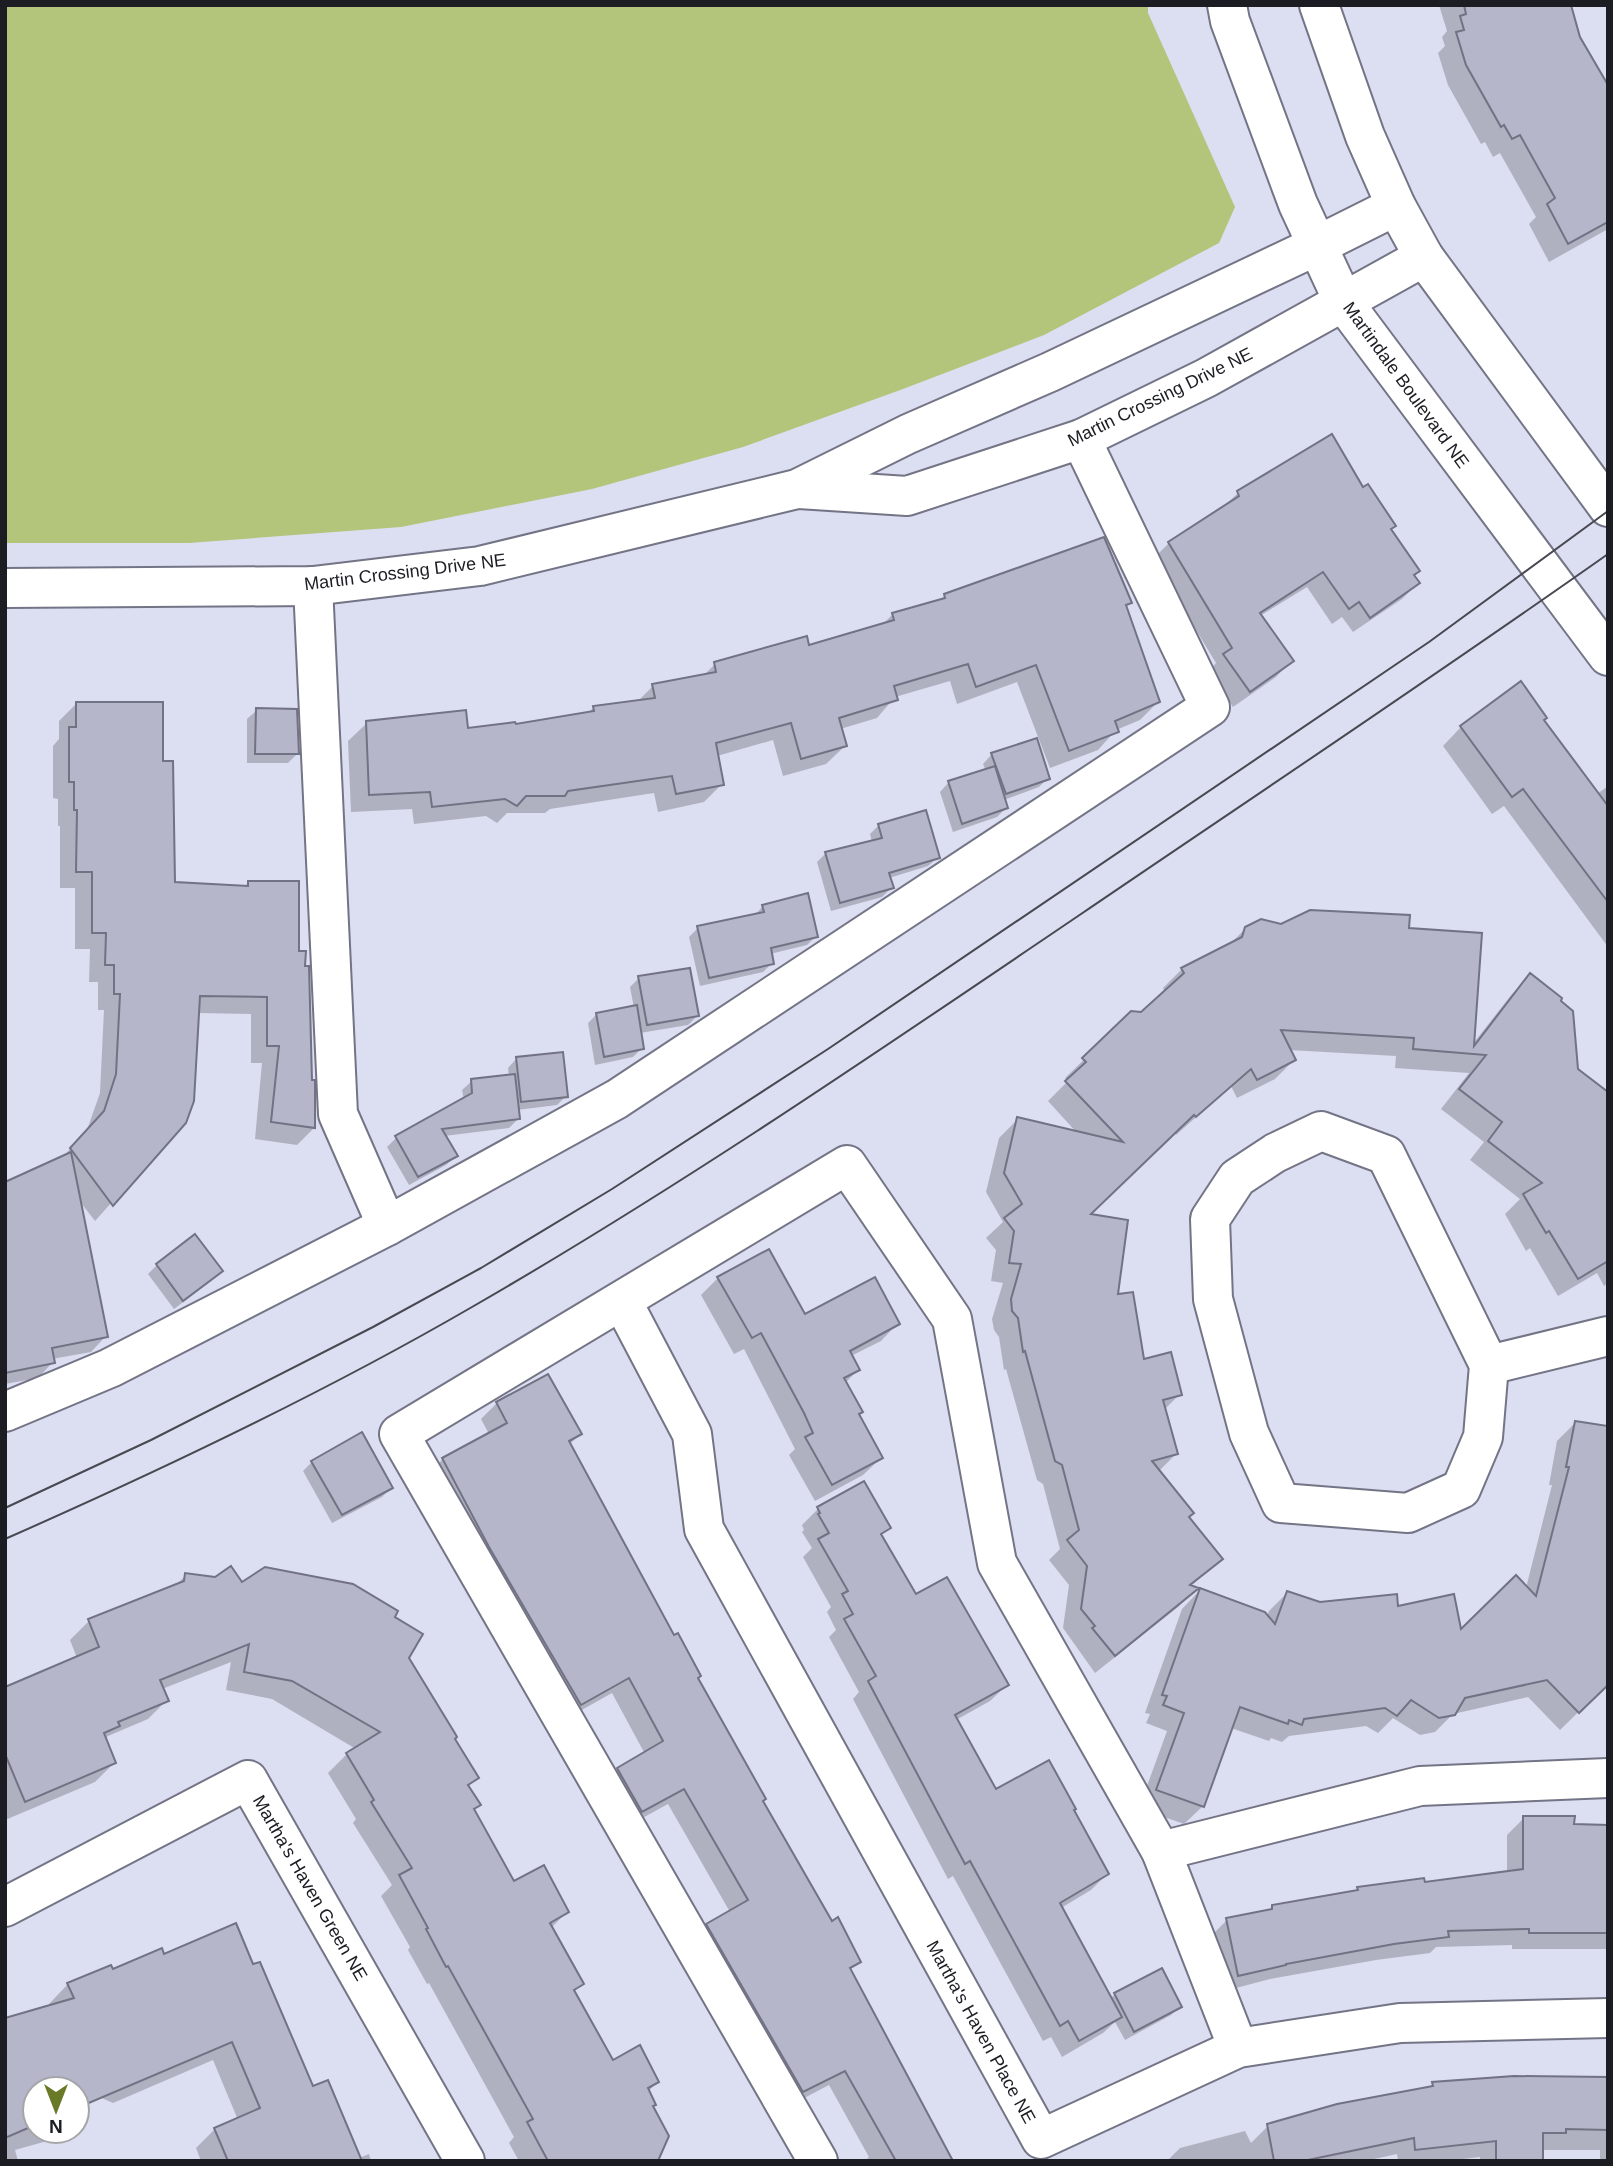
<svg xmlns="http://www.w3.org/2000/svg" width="1613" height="2166" viewBox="0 0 1613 2166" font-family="Arial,sans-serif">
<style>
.green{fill:#b2c57a}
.shadow{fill:#0003}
.building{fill:#b5b6c9;stroke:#717283;stroke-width:2}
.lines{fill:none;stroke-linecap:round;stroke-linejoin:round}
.minor-casing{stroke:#737485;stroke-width:42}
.minor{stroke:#fff;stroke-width:38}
.tram{stroke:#474851;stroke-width:2}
.labels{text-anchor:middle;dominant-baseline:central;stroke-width:5;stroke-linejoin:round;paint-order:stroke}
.street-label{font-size:18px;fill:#1c1d23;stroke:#fff}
</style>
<rect width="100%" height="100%" fill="#dcdef1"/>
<path class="green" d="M5,5H1148V13L1235,207L1219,243L1044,335L903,389L743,447L592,489L401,527L189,543H5Z"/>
<g class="shadow">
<path d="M1439,5H1569L1579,37L1608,89V229L1549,262L1529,224L1536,217L1500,153L1493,157L1485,142L1481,144L1448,85L1438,53L1445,46L1442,37L1447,31Z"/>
<path d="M1238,493L1389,529L1418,571L1413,576L1418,583L1402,599L1353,632L1342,617L1332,624L1307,587L1260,616L1291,661L1276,677L1233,707L1209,671L1216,663L1153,559L1169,543L1222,508Z"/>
<path d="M945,596L1130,603L1125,607L1158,702L1140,720L1116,730L1098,750L1050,768L1017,682L957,704L950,681L895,697L877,718L840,729L845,746L826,764L783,776L773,740L717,756L722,784L704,802L658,812L654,793L550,809L545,813H507L497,823L486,816L414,824L412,809L351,812L348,741L367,723L467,730L514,726L588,713L594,707L637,702L653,686L702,677L715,664L808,647L881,626L893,614L939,601Z"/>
<path d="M76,704L161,763L173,884L244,887L249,882L298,953L314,1128L297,1145L255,1139L262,1063H251V1014L197,1013L184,1122L95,1221L78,1199L106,1336L91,1352L52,1359L53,1362L38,1378L5,1384V1181H11L61,1159L87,1130L100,1093L104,1010H98V982H89L90,949H75V888H60V826H58V799L53,798V746L59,739V721Z"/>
<path d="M257,710L297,754L288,763H247V719Z"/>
<path d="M1542,720L1597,794L1608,786V947L1504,806L1492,814L1443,746L1461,727Z"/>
<path d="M992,754L1048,778L1039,787L1004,800L1006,808L997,817L953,832L940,792L949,782L986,771L983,764Z"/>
<path d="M879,825L938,857L928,866L889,878L892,887L882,897L831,911L817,862L826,853L872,842L870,834Z"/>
<path d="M763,906L816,936L807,945L770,954L772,963L763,972L700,986L689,937L698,928L754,916Z"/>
<path d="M1281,925L1408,930L1472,1045L1512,994L1531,975L1577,1070L1608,1113V1283L1604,1286L1597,1273L1558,1296L1530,1248L1526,1251L1505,1214L1520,1199L1470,1160L1484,1142L1441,1109L1469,1073L1395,1068L1396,1056L1289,1050L1294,1060L1275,1079L1237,1098L1231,1086L1176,1135L1175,1133L1088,1215L1116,1296L1142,1362L1180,1394L1164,1410L1176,1454L1158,1472L1188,1518L1220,1559L1190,1587L1196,1589L1178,1607L1095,1673L1063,1628L1069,1585L1049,1560L1060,1549L1043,1484L1037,1480L1006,1369L1004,1370L999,1337L994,1330L992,1319L1003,1283L991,1281L996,1250L986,1238L1003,1222L986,1192L999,1138L1018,1119L1078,1134L1048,1101L1068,1081L1065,1078L1132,1013H1142L1165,992L1163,988L1182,969L1229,945L1246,928Z"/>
<path d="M639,978L697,1016L688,1025L640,1033L642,1048L633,1057L595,1065L588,1023L597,1014L634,1008L630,987Z"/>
<path d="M517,1058L566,1096L557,1105L517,1110L518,1119L509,1128L444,1136L456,1156L446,1165L409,1185L387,1147L396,1138L464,1100L462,1090L472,1081L509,1076L508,1068Z"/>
<path d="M157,1265L212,1280L174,1309L148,1274Z"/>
<path d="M718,1278L805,1316L898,1323L881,1341L851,1356L858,1370L845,1383L858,1415L881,1458L863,1475L815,1501L789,1455L795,1449L744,1349L734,1354L701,1295Z"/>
<path d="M497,1403L580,1434L569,1445L761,1801L831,1923L859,1961L849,1971L951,2161H865L869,2157L829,2085L787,2107L692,1941L708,1925L730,1912L668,1804L626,1827L602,1785L618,1769L645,1754L612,1693L564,1720L427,1475L443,1459L489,1434L481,1419Z"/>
<path d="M1575,1423L1604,1428L1608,1424V1683L1560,1730L1528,1697L1453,1714L1435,1732L1420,1735L1393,1718L1378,1733L1366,1726L1289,1736L1282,1742L1271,1738L1269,1741L1231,1728L1203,1806L1184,1824L1139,1808L1167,1731L1146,1723L1150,1714L1145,1713L1182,1609L1200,1590L1267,1617L1269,1611L1287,1593L1320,1604L1397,1608L1460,1632L1526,1588L1552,1485H1549L1557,1441Z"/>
<path d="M361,1435L391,1488L382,1497L332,1523L303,1471L312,1462Z"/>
<path d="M818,1509L889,1528L880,1536L915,1596L1007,1685L990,1701L956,1720L995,1791L1072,1811L1107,1874L1091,1890L1061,1908L1110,1999L1115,1994L1180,2006L1171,2015L1125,2040L1115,2022L1103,2033L1062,2057L1051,2037L1043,2041L953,1876L948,1879L853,1699L859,1692L829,1637L836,1630L827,1612L831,1607L803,1557L812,1548L802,1532L804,1530L802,1525Z"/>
<path d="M186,1575L242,1584L392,1617L407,1658L476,1778L468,1787L472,1810L513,1884L567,1912L551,1928L581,1984L573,1993L612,2062L657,2082L648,2092L652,2107L656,2161H519L509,2143L514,2137L429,1983L427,1984L408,1950L410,1947L381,1896L392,1885L353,1823L356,1819L328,1773L347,1754L356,1749L272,1699L226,1690L231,1662L162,1689L167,1700L148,1719L108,1736L104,1739L114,1763L95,1782L5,1820V1689L77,1658L70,1640L89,1621L174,1587Z"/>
<path d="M1524,1818L1573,1825L1608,1826V1949H1512V1945L1436,1947L1430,1953L1376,1960L1270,1979L1221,1992L1210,1937L1227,1920L1268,1911L1273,1907L1354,1893L1358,1888L1423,1884L1507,1872V1835Z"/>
<path d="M163,1956L252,1966L312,2088L359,2158L369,2154L371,2161H201L196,2148L215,2129L238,2120L213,2060L113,2103L75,2086L76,2089H35V2131H70L65,2136L15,2150L18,2161H5V2020L51,2007L49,2004L68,1984Z"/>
<path d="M1608,2079V2161H1600V2150H1541V2161H1480V2157L1445,2161H1398L1397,2154L1365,2161H1162L1169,2159L1180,2148L1245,2131L1251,2143L1268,2126L1428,2088L1433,2084Z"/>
<path d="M77,2093L84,2117L77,2124Z"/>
</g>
<g class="building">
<path d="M1464,5H1571L1580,37L1608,85V222L1568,244L1547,204L1555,198L1520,135L1512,139L1504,125L1501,127L1466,65L1456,32L1464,30L1460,16L1466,14Z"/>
<path d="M1332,434L1363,487L1368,484L1396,526L1391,529L1420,571L1414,575L1420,583L1370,618L1359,602L1349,609L1323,572L1260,613L1294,661L1250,692L1223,654L1232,648L1168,542L1239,496L1237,491Z"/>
<path d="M1104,537L1132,603L1126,605L1160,702L1115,721L1119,732L1069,751L1036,665L976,687L968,664L894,686L898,700L839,718L847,746L801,759L791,723L716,743L724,785L676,794L672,776L568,791L565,796H526L517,806L505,799L432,807L430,792L369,795L366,721L466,710L468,728L515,722L516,724L594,711L593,706L655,698L652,684L716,672L714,662L807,636L809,645L894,620L892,613L945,598L944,594Z"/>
<path d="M1521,681L1547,718L1544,720L1608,806V902L1523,789L1512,797L1460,726Z"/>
<path d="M76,702H163V761H173L175,882L248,886V881H299V951H306L305,966H309L312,1080H315V1128L271,1122L279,1046H267V997L200,996L194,1101L186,1123L113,1206L70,1148L104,1111L116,1074L120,994H114V965H105L106,933H92V872H76L77,810H74V782H69V727H76Z"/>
<path d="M256,708L297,709L299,754H255Z"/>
<path d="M1037,738L1050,779L1006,794L991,753Z"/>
<path d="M995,766L1008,808L962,824L948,781Z"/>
<path d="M926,810L940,858L889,873L894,888L840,903L825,852L882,838L878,824Z"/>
<path d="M808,893L818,937L771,948L774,964L709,978L697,926L764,912L762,905Z"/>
<path d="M1310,910L1410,915L1409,928L1482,933L1474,1046L1530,973L1562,998L1561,1001L1573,1011L1578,1069L1608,1092V1261L1578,1279L1549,1231L1546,1233L1523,1194L1542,1183L1488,1141L1502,1122L1459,1089L1486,1055L1413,1049L1414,1038L1281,1030L1296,1060L1257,1080L1251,1069L1196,1117L1194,1115L1091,1214L1128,1220L1118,1294L1133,1292L1144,1359L1171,1352L1182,1395L1163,1400L1178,1454L1152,1461L1194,1513L1189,1517L1223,1559L1190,1585L1199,1588L1115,1656L1092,1628L1095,1626L1081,1609L1087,1566L1067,1540L1079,1530L1062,1465L1055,1461L1025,1351L1023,1352L1018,1318L1012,1311L1011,1299L1021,1264L1009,1263L1014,1231L1004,1218L1022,1204L1004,1173L1017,1117L1123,1142L1065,1081L1086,1062L1082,1058L1131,1011L1141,1012L1184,973L1181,968L1242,937L1245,927L1261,919L1281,924Z"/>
<path d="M690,968L699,1016L647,1025L638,976Z"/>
<path d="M637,1005L644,1049L604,1057L596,1013Z"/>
<path d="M563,1052L568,1097L521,1102L516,1057Z"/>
<path d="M515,1074L520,1119L442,1129L458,1156L418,1177L395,1136L472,1093L471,1079Z"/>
<path d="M71,1152L108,1337L52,1348L55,1363L5,1373V1182Z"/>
<path d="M195,1234L223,1271L183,1301L156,1264Z"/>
<path d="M769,1249L805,1314L875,1277L900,1324L850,1351L860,1370L844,1378L863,1412L859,1414L883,1458L832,1485L805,1437L813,1433L804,1413L761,1333L752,1338L717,1277Z"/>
<path d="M548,1374L582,1434L569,1441L674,1635L678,1633L701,1676L698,1678L766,1799L763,1801L832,1921L838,1917L861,1962L850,1968L953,2161H896L845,2071L803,2092L706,1924L748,1900L684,1789L642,1812L617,1768L663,1741L629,1678L581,1705L489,1547L442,1458L507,1423L496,1402Z"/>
<path d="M1575,1421L1608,1426V1685L1579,1713L1547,1680L1465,1698L1455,1715L1439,1718L1411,1700L1397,1716L1385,1708L1304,1719L1302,1725L1289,1720L1288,1724L1240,1707L1204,1807L1156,1790L1184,1713L1163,1705L1167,1696L1162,1695L1200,1588L1265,1612L1275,1624L1287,1591L1320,1602L1397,1594L1398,1606L1454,1594L1461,1629L1516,1575L1536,1596L1569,1467H1566Z"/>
<path d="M362,1432L393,1488L342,1515L311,1461Z"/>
<path d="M864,1481L891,1528L881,1534L916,1594L947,1577L1009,1685L955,1715L996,1789L1049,1760L1076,1809L1074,1810L1109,1874L1060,1903L1122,2017L1079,2041L1068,2021L1060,2026L970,1861L965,1864L868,1681L876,1676L844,1619L853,1614L842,1594L848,1591L818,1539L829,1533L818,1514L820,1513L817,1507Z"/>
<path d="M231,1566L242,1582L265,1567L353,1584L398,1611L395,1617L423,1634L409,1658L456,1735L457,1737L455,1739L479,1778L468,1785L481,1805L474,1809L514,1881L544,1865L569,1912L550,1923L584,1984L574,1990L613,2060L640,2045L659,2082L648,2088L656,2105L653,2106L669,2136L658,2161H548L527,2122L533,2119L448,1966L446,1967L426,1929L428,1928L399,1875L412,1868L371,1802L374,1800L346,1753L380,1732L292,1681L244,1672L249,1644L160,1680L169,1701L118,1722L120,1726L104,1733L116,1763L25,1802L5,1754V1687L99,1647L88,1619L184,1581L185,1573L215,1577Z"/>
<path d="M1523,1816H1575L1574,1824L1608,1825V1933H1529V1929L1448,1931L1449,1937L1394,1944L1286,1964V1965L1238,1976L1226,1918L1272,1909V1905L1358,1890L1357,1887L1424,1878L1425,1882L1523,1869Z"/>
<path d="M236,1923L253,1964L260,1962L313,2086L328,2080L362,2161H228L214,2128L260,2108L232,2042L77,2108V2089H35V2125L5,2138V2018L74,1998L67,1983L111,1965L113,1969L162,1948L164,1954Z"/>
<path d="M1162,1968L1182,2007L1134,2032L1114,1993Z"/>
<path d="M1514,2076L1608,2077V2130L1566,2129V2133H1543V2161H1496V2141L1415,2150L1414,2138L1303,2161H1274L1267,2124L1337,2104L1433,2086L1432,2082Z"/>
</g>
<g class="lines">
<g class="minor-casing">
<g id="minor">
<path d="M1227,5L1230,21L1298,204L1344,303L1608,656"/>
<path d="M1319,5L1365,136L1396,206L1424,257L1608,507"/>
<path d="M799,489L907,496L1081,439L1206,378L1424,257"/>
<path d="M313,586L338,1114L387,1226"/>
<path d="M5,588L313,586L480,566L797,489L908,434L1050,372L1316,246L1396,206"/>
<path d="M1321,1131L1386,1155L1489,1365L1483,1437L1461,1489L1408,1513L1281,1503L1249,1433L1213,1299L1210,1219L1237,1178L1275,1153Z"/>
<path d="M622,1301L692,1434L704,1529L1041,2139L1238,2048L1400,2023L1608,2018"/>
<path d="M1489,1365L1608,1336"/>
<path d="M5,1412L110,1368L387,1226L617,1099L1210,707L1081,439"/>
<path d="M1161,1851L1238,2048"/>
<path d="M5,1907L248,1780L465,2161"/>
<path d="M818,2161L399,1434L847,1165L952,1319L997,1563L1161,1851L1420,1786L1608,1778"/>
</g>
</g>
<use href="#minor" class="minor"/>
<g class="tram">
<path d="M5,1508L151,1440L373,1327L481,1268L612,1189L828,1049L1429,642L1608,511"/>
<path d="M5,1539C164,1469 322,1394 472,1307C682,1186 883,1048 1084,912C1259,793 1435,676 1608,554"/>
</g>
</g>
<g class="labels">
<g class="street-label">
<text transform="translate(1406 385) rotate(54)">Martindale Boulevard NE</text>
<text transform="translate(1160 397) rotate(-26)">Martin Crossing Drive NE</text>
<text transform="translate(405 572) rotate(-7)">Martin Crossing Drive NE</text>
<text transform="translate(310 1888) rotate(60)">Martha's Haven Green NE</text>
<text transform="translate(981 2032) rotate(61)">Martha's Haven Place NE</text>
</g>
</g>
<rect width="1613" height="2166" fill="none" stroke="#1c1d23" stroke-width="14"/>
<g transform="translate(56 2110) rotate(180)"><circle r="33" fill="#ffffff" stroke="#a4a5a7" stroke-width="2"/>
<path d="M0-5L12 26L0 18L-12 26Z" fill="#687928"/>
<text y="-10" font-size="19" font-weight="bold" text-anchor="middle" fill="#1c1d23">N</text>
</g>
</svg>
